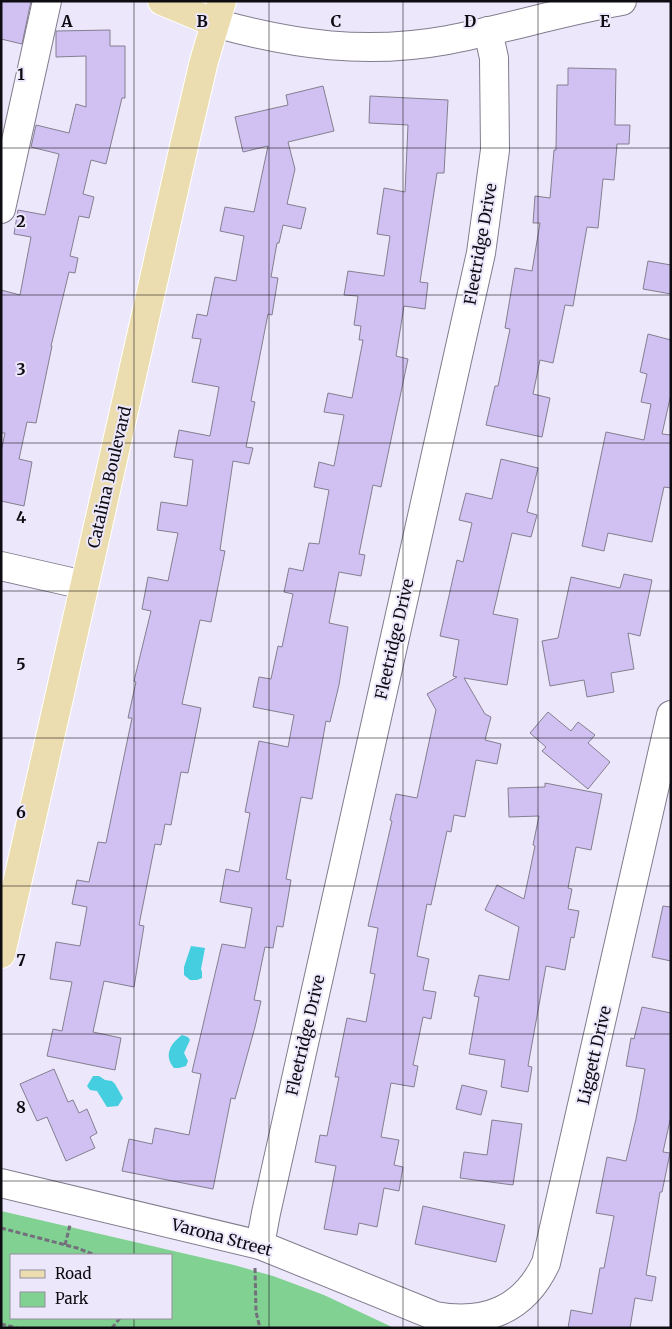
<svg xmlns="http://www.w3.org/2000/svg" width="672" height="1329" viewBox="0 0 672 1329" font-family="Merriweather,serif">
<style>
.green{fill:#81d193;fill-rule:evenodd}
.water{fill:#44cedf}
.building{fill:#d0c1f2;stroke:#847f90}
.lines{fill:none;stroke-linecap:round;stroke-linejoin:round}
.minor-casing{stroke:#817c8d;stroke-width:30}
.major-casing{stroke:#fff;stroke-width:30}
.path{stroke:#736f7b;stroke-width:3;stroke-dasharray:5 2.5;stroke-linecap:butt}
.minor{stroke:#fff;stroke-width:28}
.major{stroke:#ecddb0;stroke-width:28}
.grid{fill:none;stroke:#0e0c12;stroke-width:1;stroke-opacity:0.55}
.labels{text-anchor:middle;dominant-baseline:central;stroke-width:4;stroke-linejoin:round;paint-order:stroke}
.street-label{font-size:16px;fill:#0e0c12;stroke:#ece7fa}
.grid-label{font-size:16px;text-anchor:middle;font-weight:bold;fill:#0e0c12;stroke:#ece7fa;stroke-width:4;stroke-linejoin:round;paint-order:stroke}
</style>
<rect width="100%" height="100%" fill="#ece7fa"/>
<path class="green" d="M1,1211L234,1265L273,1276L324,1295L394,1328H1ZM11,1255H171V1318H11Z"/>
<g class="water">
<path d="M191,946L205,948L201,969L202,972V978L197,980H190L184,975V967Z"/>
<path d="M182,1035L188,1037L190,1040L184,1053L188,1061L186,1066L179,1068H174C163,1055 171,1043 182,1035Z"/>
<path d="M93,1076H99L105,1080L112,1081L115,1084L123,1098L118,1106L107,1107L97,1091L90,1090L87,1086Z"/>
</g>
<g class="building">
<path d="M1,1H31L22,44L1,39Z"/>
<path d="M110,30V46H125V98H122L106,164L91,160L83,194L94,197L89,218L79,216L70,256L78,258L75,273L69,272L51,346H52L36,423L27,422L19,459L32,462L24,506L1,501V452L5,433H1V290L20,295L31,237L14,234L18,210L45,215L59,154L31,147L36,125L69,133L76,104L86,107V56L56,57V31Z"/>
<path d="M568,68L616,69L615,125H630L629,144H617L614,180L603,179L598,228L587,227L573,306L565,305L553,363L540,360L533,394L550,398L542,437L486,425L495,386H498L510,329L505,328L515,268L532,271L540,223H533L535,196L550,198L554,150H556L557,85H568Z"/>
<path d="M323,86L334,131L288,142L295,169L287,204L306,208L301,229L283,225L279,243H277L271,277L278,278L272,315L268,314L251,401L255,402L246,447L253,448L249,464L233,461L220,550L225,551L211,622L200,620L182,704L201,708L188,773L181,772L171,825L165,824L161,845L155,844L139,925L144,926L134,987L104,981L93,1032L121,1038L115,1070L47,1056L53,1029L62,1031L72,982L50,979L56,942L80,946L87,907L72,904L77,880L89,882L98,842L106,843L132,718H128L136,682L134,681L151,611L142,609L148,577L168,581L178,533L157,530L161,502L187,506L193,460L174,457L179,430L210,436L219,387L192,382L201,339L192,338L197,314L207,316L215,277L236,281L244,236L220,231L225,207L254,212L268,146L243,152L235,117L288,105L286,95Z"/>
<path d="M370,96L448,100L444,173H437L420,282L428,283L425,309L404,306L396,356L408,359L381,487L373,485L359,554L365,555L361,576L339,572L329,623L348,627L339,685L330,722L326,721L312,799L301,797L286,879L291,880L283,927L277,926L273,948L265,947L254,1000L261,1001L255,1027L235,1099L231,1098L213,1189L122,1171L129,1139L152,1144L155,1128L189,1135L201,1074L192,1072L222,944L245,948L252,908L220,902L226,869L239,872L250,813L245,812L259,741L288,747L294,715L253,707L259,677L271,679L278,646L282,647L293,594L284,592L289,568L303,571L309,543L319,544L329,490L314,487L319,462L334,466L344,415L324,412L328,393L352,398L363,340H359L361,326L354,325L358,296L344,295L348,271L384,276L390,236L377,234L384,188L405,192L408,125L369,123Z"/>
<path d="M648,261L671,265V294L643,289Z"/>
<path d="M648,334L671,340V394L662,434L671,435V488L664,487L652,542L608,533L604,551L582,546L606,432L644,440L651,404L641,402L647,374L640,372Z"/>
<path d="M501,459L538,468L527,512L537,515L531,537L512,533L493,614L518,619L507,685L464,678L485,714L491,717L485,740L501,744L497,764L476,760L465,817L454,815L451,832L447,831L431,905L427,904L417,956L429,959L423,990L436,992L431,1019L423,1017L413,1065L418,1066L414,1087L391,1083L381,1137L399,1140L394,1165L403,1167L399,1191L384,1188L377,1227L359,1223L357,1235L324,1229L336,1166L315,1162L320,1135L327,1136L339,1077H335L347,1018L366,1022L375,974L370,973L378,928L368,926L392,821L390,820L396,794L417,798L436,710L427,694L457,677L453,676L459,640L440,636L457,560L463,562L472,523L459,520L466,493L492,499Z"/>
<path d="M624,574L652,580L640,636L628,633L634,669L611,673L614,692L587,697L584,680L550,686L542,641L558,638L571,577L620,588Z"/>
<path d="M548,712L571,731L578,722L595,735L588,743L610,762L588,789L542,751L546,747L530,733Z"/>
<path d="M545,783L602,794L591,850L576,847L568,888L572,889L568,909L579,911L574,938L571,937L565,970L546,966L528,1066L532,1067L528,1092L501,1087L505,1060L469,1054L479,997L474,996L479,975L509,980L519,927L485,910L497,885L524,899L535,846L533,845L539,816L509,817L508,788L545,787Z"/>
<path d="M663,906L671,907V961L652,957Z"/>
<path d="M642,1007L671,1013V1116L663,1152L670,1153L662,1192H660L646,1275L656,1277L652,1301L635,1298L630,1328H568L571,1310L592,1314L600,1268H604L614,1216L596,1213L607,1157L626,1161L636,1119L645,1069L626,1066L631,1038L634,1039Z"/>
<path d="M54,1069L68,1102L73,1100L79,1113L87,1109L97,1133L90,1137L95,1148L66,1161L47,1117L37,1121L20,1084Z"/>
<path d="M462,1085L487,1091L481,1115L456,1109Z"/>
<path d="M492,1120L522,1124L513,1185L460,1178L464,1152L487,1155Z"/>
<path d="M423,1206L505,1225L496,1262L415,1244Z"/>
</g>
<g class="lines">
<g class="minor-casing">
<g id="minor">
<path d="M215,23C294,45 366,55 448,40C506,29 563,11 622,1"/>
<path d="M1,209L47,1"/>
<path d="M1,566L84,585"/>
<path d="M1,1183L260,1245L435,1316C485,1325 524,1310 546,1263L671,715"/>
<path d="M260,1245L266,1213L481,253L495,150L494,58L488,31"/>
</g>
</g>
<g class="major-casing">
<g id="major">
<path d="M162,1L215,23"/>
<path d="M1,954L184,146L204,61L222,1"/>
</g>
</g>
<g class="path">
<path d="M1,1228L77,1248L95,1255"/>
<path d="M65,1245L70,1225"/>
<path d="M255,1268L256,1312L260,1328"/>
<path d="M1,1324L17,1328"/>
<path d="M112,1328L120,1318"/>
</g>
<use href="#minor" class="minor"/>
<use href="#major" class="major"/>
</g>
<path class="grid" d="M134,1V1255M269,1V1328M403,1V1328M538,1V1328M1,148H671M1,295H671M1,443H671M1,591H671M1,738H671M1,886H671M1,1034H671M1,1181H671M134,1318V1328"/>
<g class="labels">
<g class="street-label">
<text transform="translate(480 244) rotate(-80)">Fleetridge Drive</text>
<text transform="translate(109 477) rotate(-77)">Catalina Boulevard</text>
<text transform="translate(394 639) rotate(-77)">Fleetridge Drive</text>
<text transform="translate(305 1035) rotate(-77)">Fleetridge Drive</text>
<text transform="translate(594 1055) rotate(-77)">Liggett Drive</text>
<text transform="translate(222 1237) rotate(15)">Varona Street</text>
</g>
</g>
<g class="grid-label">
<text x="67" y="27">A</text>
<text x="202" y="27">B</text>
<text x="336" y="27">C</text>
<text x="470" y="27">D</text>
<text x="605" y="27">E</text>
<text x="21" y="80">1</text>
<text x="21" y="227">2</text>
<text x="21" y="375">3</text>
<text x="21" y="523">4</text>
<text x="21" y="670">5</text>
<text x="21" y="818">6</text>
<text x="21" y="966">7</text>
<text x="21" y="1113">8</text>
</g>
<rect width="672" height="1329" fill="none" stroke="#0e0c12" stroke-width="5"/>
<rect x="10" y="1254" width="162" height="65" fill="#ece7fa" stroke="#938f9d"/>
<rect x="20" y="1270" width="25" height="8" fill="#ecddb0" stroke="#938f9d"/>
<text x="55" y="1279" font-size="15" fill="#0e0c12">Road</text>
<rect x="20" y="1292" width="25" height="15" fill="#81d193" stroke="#938f9d"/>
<text x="55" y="1304" font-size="15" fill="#0e0c12">Park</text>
</svg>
